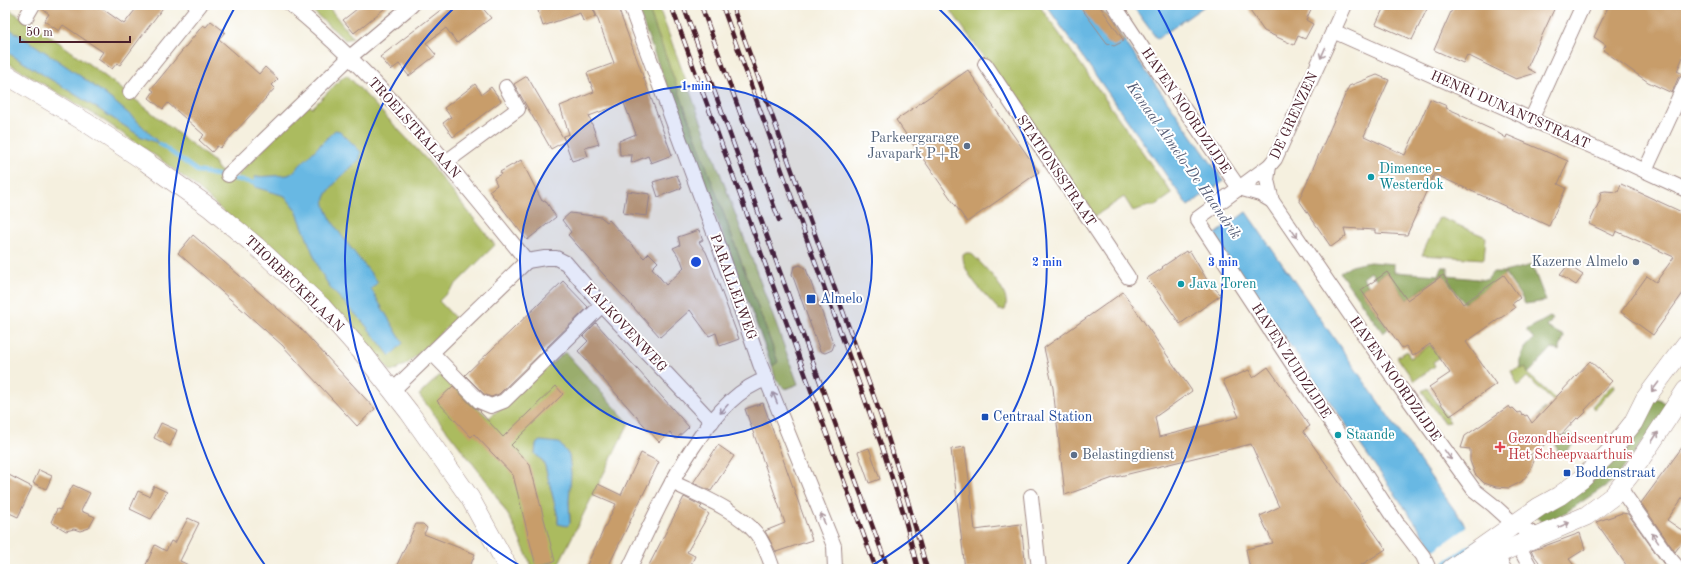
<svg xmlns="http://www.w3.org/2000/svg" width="1691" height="574" viewBox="0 0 1691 574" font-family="'Old Standard TT',serif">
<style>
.green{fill:#abbb5e;stroke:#7a6d44;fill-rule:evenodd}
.forest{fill:#88a355;stroke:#696140}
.water{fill:#68b8e3;stroke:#596c87}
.pier{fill:#f5f0df}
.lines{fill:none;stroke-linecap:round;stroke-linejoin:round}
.stream{stroke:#68b8e3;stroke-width:4.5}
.building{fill:#c89d6b}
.street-casing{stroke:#a08885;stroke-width:16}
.secondary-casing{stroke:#a08885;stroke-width:20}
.street{stroke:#fff;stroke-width:14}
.secondary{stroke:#fff;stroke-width:19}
.rail-casing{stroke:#4a1f2b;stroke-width:4.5}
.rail{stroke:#fff;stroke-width:3;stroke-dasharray:9;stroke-linecap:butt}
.oneway{stroke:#ae9aa0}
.ring{fill:none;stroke:#1d4ed8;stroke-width:2}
.service-dot{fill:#5c6f8a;stroke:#fff;stroke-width:1.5}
.culture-dot{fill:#0f9aa8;stroke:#fff;stroke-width:1.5}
.transit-dot{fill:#1a4fb4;stroke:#fff;stroke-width:1.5}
.health-dot{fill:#e0444e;stroke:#fff;stroke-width:1.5}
.labels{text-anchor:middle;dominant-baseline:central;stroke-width:4;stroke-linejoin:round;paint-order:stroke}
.street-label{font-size:14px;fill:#4a1f2b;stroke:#fff}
.service-label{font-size:14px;fill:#4e5e75;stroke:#fff;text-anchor:end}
.culture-label{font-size:14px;fill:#0d838f;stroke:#fff;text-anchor:start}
.transit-label{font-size:14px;fill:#164399;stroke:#fff;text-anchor:start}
.health-label{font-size:14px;fill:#be3a42;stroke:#fff;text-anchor:start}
.water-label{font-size:15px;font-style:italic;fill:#565c75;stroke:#fff}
.centre{fill:#1d4ed8;stroke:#fff;stroke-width:2}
.ring-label{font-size:12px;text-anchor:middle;font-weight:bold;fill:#1d4ed8;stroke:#fff;stroke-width:4;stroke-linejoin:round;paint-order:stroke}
</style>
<rect width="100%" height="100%" fill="#fff"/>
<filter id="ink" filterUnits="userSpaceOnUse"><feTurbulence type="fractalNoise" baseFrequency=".025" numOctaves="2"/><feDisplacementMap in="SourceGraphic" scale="8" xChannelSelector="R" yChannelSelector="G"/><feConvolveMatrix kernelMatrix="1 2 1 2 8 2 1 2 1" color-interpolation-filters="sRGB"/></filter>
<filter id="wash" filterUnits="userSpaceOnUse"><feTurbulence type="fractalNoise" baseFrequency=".012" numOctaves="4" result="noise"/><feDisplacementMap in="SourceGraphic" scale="16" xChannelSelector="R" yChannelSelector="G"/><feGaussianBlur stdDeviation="0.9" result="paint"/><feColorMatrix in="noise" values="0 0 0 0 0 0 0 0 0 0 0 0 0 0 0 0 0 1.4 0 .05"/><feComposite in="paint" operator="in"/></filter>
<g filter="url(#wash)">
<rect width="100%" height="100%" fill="#f5f0df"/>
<g class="green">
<path d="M306,5H327L353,38L345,40Z"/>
<path d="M647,5H658L798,384L785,389L776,380L772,366L778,362Z"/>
<path d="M947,5H1039L1172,194L1155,206H1149L1133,211L1124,197L1095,216Z"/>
<path d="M5,7C79,52 145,108 213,161L219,170L234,181L245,167L309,105L312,108L343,77L347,75L427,160L495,245L439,301L456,319L407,364L391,372L357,333L193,184L160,159L100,118L5,61Z"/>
<path d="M1439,217L1486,237L1484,259L1422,255Z"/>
<path d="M966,253H970L973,255C983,266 1013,293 1005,310H999C987,296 962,274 963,255Z"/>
<path d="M1430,345L1439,358L1433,362L1435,366L1414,381L1397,357L1407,351L1410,358Z"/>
<path d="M565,352L629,423L556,569H533L511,520L488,483L419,395L439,376H444L489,418ZM540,441L569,501L570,523H558V517L545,466L543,461L535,454L536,444Z"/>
<path d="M1526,367L1528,374L1555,399L1553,401L1527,377L1518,386L1511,371Z"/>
<path d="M1613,384L1614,388L1594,409L1592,406Z"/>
<path d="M1427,388L1450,422L1444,423L1422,391Z"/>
</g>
<g class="forest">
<path d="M636,5H647L778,362L772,366Z"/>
<path d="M1370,262L1394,264V272L1439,275L1442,267H1448V276L1487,280L1493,272H1504L1532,265L1546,301L1525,304L1522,298L1504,272V276L1464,303L1443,274L1407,300L1387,272L1376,279L1371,272L1363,278L1368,285L1361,290L1388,329L1383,333L1340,273C1350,265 1358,264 1370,262Z"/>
<path d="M1550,317L1552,320L1547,327L1564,336L1559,351L1552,348L1528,374L1526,367L1521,369C1520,353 1523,349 1534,339L1526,330Z"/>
<path d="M1651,398L1660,399L1670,407L1613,481L1544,527L1536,514Z"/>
<path d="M1544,408L1553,417L1547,423L1562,438L1568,433L1577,441L1560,457L1556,445L1557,439L1538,416Z"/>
</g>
<g class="water">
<path d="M1046,5H1099L1224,181L1211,190L1234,221L1246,212L1430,476L1497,569H1448L1213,236L1225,227L1203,195L1188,206Z"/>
<path d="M1132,5H1206L1157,39Z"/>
<path d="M5,26C47,53 91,81 129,114C140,123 150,134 160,144L140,136L100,110L5,51Z"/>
<path d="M335,130L340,131L361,152L360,159C350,169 330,185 325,198C319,213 367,268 378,282L371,289L403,343L390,356L363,322L331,289L319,269L296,210L285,196L255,187L254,183L255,177L288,175L292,173Z"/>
<path d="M540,441L559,443L569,455L571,474L569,501L570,523L567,526L558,524V517L545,466L543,461L535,454L536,444Z"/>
</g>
<g class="pier">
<path d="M1215,192L1233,216L1222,225L1204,200Z"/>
<path d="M1469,526L1478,539L1442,563L1433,551Z"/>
</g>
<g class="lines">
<path class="stream" d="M160,144L197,171L254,183"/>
</g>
<g id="blocks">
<g class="building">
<path d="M41,5H97L124,24L139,5H165L120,65L117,63L112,69L98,59L103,52L63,25L59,31L44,21L49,14L41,8Z"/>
<path d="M362,5H389L354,33L343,20Z"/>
<path d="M447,5H480L491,18L457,43L446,28L426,43L436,55L409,76L399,64L391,70L380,57Z"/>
<path d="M538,5H599V7L593,9L596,16L583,21L580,13L543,26L538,11L540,10Z"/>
<path d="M605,5H617L672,155L651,163L648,156L631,163L632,155H620L619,141L636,134L624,103L589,116L599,144L585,148L588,156L572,161L563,136L569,134L560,106L594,92L587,73L614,63L594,9Z"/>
<path d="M1079,5H1099L1124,41L1114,46L1107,43Z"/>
<path d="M1246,5H1313L1306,20L1313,24L1305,39L1298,36L1294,45L1264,31Z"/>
<path d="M1385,5H1429L1412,40L1376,24Z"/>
<path d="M1454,5H1556L1527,68L1536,73L1516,79L1467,55L1463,63L1434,50Z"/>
<path d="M1609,5H1686V50L1677,71L1683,74L1678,78L1672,93L1648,82L1603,50L1606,45L1594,37Z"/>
<path d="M211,21L225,32L219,39L259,74L265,67L278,79L272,85L275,88L247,119L220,148L217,146L212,152L199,140L204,135L168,103L163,109L149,98L154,91L151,89L165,72L203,25L206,27Z"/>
<path d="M968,70L1039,172L967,222L896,120Z"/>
<path d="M1377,75L1389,80L1364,136L1405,155L1430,99L1447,106L1446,108L1460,114V115L1495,131L1506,138L1507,135L1568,161L1558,184L1566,188L1549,226L1434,174L1407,235L1375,233V230L1344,228L1346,236L1331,247L1299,200L1349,86Z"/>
<path d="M527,76L565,141L551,149L514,84Z"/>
<path d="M475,84L482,94L491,87L501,101L453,137L443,123L451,117L444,108Z"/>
<path d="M521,160L542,201L545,200L556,217L527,240L489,191L497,185L494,178L501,174L500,172Z"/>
<path d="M677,175L682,188L658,197L653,182Z"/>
<path d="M1621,184L1686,214V289L1653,335L1621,312L1647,276L1656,282L1674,257L1616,231L1614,236L1589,224L1600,200V195L1601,192L1605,191L1618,192Z"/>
<path d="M627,191L650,194L647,216L623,213Z"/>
<path d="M570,213L601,217L607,222L609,220L644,258L649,253L658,262L652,268L666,285L684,268L681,260L673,248L680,245L678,237L699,230L703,240L699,242L706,252L715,274L739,339L720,346L716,333L709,336L690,310L660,337L568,235L571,232L562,220Z"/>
<path d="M193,235L301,329L375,409L357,426L282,345L178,253Z"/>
<path d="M1186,251L1187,253L1190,251L1207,280L1221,295L1180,324L1155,288L1146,279L1163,268L1162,267Z"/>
<path d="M800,265L806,269L834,345L832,350L825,353L820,351L792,274L794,267Z"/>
<path d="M1568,265L1583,275L1576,285L1560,275Z"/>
<path d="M1387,272L1407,300L1443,275L1463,304L1504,275L1520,298L1512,304L1515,308L1466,342L1496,384L1450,416L1429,387L1450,373L1430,344L1413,356L1406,346L1402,348L1361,290Z"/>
<path d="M563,281L588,307L499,394L491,397L484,394L465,375Z"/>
<path d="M1123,292L1192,391L1155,417L1159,437L1239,417L1223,381L1249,370L1253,378L1268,367L1310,426L1303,431L1386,549L1355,569H1250L1246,549L1273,543L1260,516L1279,507L1251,444L1116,477L1065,495L1053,388L1044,348Z"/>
<path d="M596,323L689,427L676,439L670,432L659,442L578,351L588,341L583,336Z"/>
<path d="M1590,361L1612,381L1585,410L1586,412L1579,419L1577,418L1561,435L1560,434L1530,455L1534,461L1529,473L1521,482L1509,488L1496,487L1484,483L1475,474L1470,461V449L1461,448L1465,436L1509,406L1511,409L1513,408L1518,413L1520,412L1522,415L1523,414L1525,416L1527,415L1532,423Z"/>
<path d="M453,386L473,407L481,411L480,412L503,437L556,386L563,394L511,445L530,465L555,561L536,566L513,475L474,434L471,437L437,401Z"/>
<path d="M763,403L812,540L776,552L765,531L785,523L745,409Z"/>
<path d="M161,423L177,430L170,446L154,438Z"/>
<path d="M1686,442V493L1667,520L1686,533V537L1675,552L1641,503Z"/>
<path d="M718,445L734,456L711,491L693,483Z"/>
<path d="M965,447L975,530L1021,524L1026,569H965L951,449Z"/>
<path d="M869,448L880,479L869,483L858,452Z"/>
<path d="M641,453L659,462L634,513L607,569H585L616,504L593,494L598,484L621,495Z"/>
<path d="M39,470L52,476L46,489L33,483Z"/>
<path d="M5,473L32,487L18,517L5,511Z"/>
<path d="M73,485L90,493L81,511L95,517L89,528L80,531L74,529L66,531L51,522L57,509L60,510Z"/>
<path d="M154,486L167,492L151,519L130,509L138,491L149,496Z"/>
<path d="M684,497L702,506L700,508L709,514L687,552L695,556L689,569H647Z"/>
<path d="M1622,513L1628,514L1665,566L1663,569H1629L1596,522Z"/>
<path d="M188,518L199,523L180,561L197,569H144L155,545L166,551L171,541L175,543Z"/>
<path d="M416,524H423L427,528L424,534L475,554L469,569H395Z"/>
<path d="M1580,533L1585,549L1569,559L1577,569H1544L1531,551Z"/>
</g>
</g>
</g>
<g filter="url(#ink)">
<use href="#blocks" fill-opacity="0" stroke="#a08885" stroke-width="1"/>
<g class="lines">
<g class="street-casing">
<g id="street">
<path d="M291,5C381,78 454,171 527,261"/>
<path d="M630,5L719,246L760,364L834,546L835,569"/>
<path d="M1114,5L1155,67L1239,188L1260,194L1272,201"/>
<path d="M1345,5L1275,159L1269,166L1197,219L1397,523"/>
<path d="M26,17L33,5"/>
<path d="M1333,31L1600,150L1686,190"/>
<path d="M985,64L1128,277"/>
<path d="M130,92L200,5"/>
<path d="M1531,120L1583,5"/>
<path d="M446,162L518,109L506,87"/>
<path d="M1269,166L1267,180L1272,201L1404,393L1474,490L1493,505L1514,524L1538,536"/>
<path d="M1645,171L1686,82"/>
<path d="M228,175L350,57L412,5"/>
<path d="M527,261L545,258H556L566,263L602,305L712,422"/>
<path d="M432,353L479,401L491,406L504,401L602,305"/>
<path d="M392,391L527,261"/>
<path d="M672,482C698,495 737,510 756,533C764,543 769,557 773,569"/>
<path d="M1620,488L1667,555L1679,569"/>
<path d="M1031,496L1039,569"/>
<path d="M1400,526L1423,556L1428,567"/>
<path d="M1518,545L1531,569"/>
<path d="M1500,561L1504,569"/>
<path d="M629,569C656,514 704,398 767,379"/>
</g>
</g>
<g class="secondary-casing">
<g id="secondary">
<path d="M5,74L87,123L146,162L209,207L256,246L322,307L362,352L409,412L470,498L509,569"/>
<path d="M1451,569L1539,507L1559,496L1582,479L1611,451L1633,423L1645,399L1686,344"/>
<path d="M1477,569L1502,552L1586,516L1613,496L1632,472L1686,390"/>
</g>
</g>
<use href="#street" class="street"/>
<use href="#secondary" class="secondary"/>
<g class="rail-casing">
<g id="rail">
<path d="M671,5L876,569"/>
<path d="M683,5L888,569"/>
<path d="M701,5L779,220"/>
<path d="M722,5L882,447L903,512L918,569"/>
<path d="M732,5L882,419L907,498L927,569"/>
</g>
</g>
<use href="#rail" class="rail"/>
</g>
<defs><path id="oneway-shaft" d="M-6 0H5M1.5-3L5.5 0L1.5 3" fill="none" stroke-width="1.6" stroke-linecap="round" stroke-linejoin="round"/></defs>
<g class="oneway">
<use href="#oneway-shaft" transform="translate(1323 53) rotate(114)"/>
<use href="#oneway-shaft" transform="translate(1294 233) rotate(55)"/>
<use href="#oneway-shaft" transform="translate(1655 387) rotate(127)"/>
<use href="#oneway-shaft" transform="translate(775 398) rotate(-112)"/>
<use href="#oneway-shaft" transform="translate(724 409) rotate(132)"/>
<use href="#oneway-shaft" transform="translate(1655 437) rotate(-57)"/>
<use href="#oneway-shaft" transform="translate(1448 455) rotate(54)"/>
<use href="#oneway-shaft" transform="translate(823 519) rotate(-112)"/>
<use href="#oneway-shaft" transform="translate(1564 525) rotate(-23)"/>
<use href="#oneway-shaft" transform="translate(1655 538) rotate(-125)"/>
</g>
</g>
<circle cx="696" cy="262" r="176" fill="#1d4ed8" fill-opacity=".12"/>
<g class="ring">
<circle cx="696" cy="262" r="176"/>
<path d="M526 569A351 351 0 0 1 457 5M935 5A351 351 0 0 1 866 569"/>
<path d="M267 568A527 527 0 0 1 235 7M1157 7A527 527 0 0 1 1125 568"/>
</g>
<g class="service-dot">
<circle cx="967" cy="146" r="4"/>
<circle cx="1636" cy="262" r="4"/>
<circle cx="1074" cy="455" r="4"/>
</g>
<g class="culture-dot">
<circle cx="1371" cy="177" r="4"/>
<circle cx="1181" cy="284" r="4"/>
<circle cx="1338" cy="435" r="4"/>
</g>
<g class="transit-dot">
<rect x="806" y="294" width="10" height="10" rx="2"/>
<rect x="981" y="413" width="8" height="8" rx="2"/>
<rect x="1563" y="469" width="8" height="8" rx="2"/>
</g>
<path class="health-dot" d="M1498 441h4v4h4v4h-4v4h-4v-4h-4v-4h4z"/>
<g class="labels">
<g class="street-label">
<text transform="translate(1510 110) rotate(24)">HENRI DUNANTSTRAAT</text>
<text transform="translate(1186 111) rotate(56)">HAVEN NOORDZIJDE</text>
<text transform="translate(1294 116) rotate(-65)">DE GRENZEN</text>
<text transform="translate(414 128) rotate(48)">TROELSTRALAAN</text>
<text transform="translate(1056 171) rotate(56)">STATIONSSTRAAT</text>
<text transform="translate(294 284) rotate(44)">THORBECKELAAN</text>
<text transform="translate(733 287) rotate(70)">PARALLELWEG</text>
<text transform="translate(625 328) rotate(47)">KALKOVENWEG</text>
<text transform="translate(1291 361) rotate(57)">HAVEN ZUIDZIJDE</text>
<text transform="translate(1395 379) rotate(55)">HAVEN NOORDZIJDE</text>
</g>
<g class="service-label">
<text x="959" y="138">Parkeergarage<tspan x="959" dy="16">Javapark P+R</tspan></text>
<text x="1628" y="262">Kazerne Almelo</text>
<text x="1082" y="455" text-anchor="start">Belastingdienst</text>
</g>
<g class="culture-label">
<text x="1379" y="169">Dimence -<tspan x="1379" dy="16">Westerdok</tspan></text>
<text x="1189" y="284">Java Toren</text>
<text x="1346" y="435">Staande</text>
</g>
<g class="transit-label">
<text x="820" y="299">Almelo</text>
<text x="993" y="417">Centraal Station</text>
<text x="1575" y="473">Boddenstraat</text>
</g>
<g class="health-label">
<text x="1508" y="439">Gezondheidscentrum<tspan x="1508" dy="16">Het Scheepvaarthuis</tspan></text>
</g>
<g class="water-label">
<text transform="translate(1183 161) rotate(55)">Kanaal Almelo-De Haandrik</text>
</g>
</g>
<circle cx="696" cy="262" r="6" class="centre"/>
<g class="ring-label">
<text x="696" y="90">1 min</text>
<text x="1047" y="266">2 min</text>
<text x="1223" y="266">3 min</text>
</g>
<rect width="1691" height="574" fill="none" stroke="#fff" stroke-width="20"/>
<path d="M20 36v6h110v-6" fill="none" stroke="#4a1f2b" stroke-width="2"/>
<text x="26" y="36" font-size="12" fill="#4a1f2b" stroke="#ffffff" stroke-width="3" paint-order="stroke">50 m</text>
</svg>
